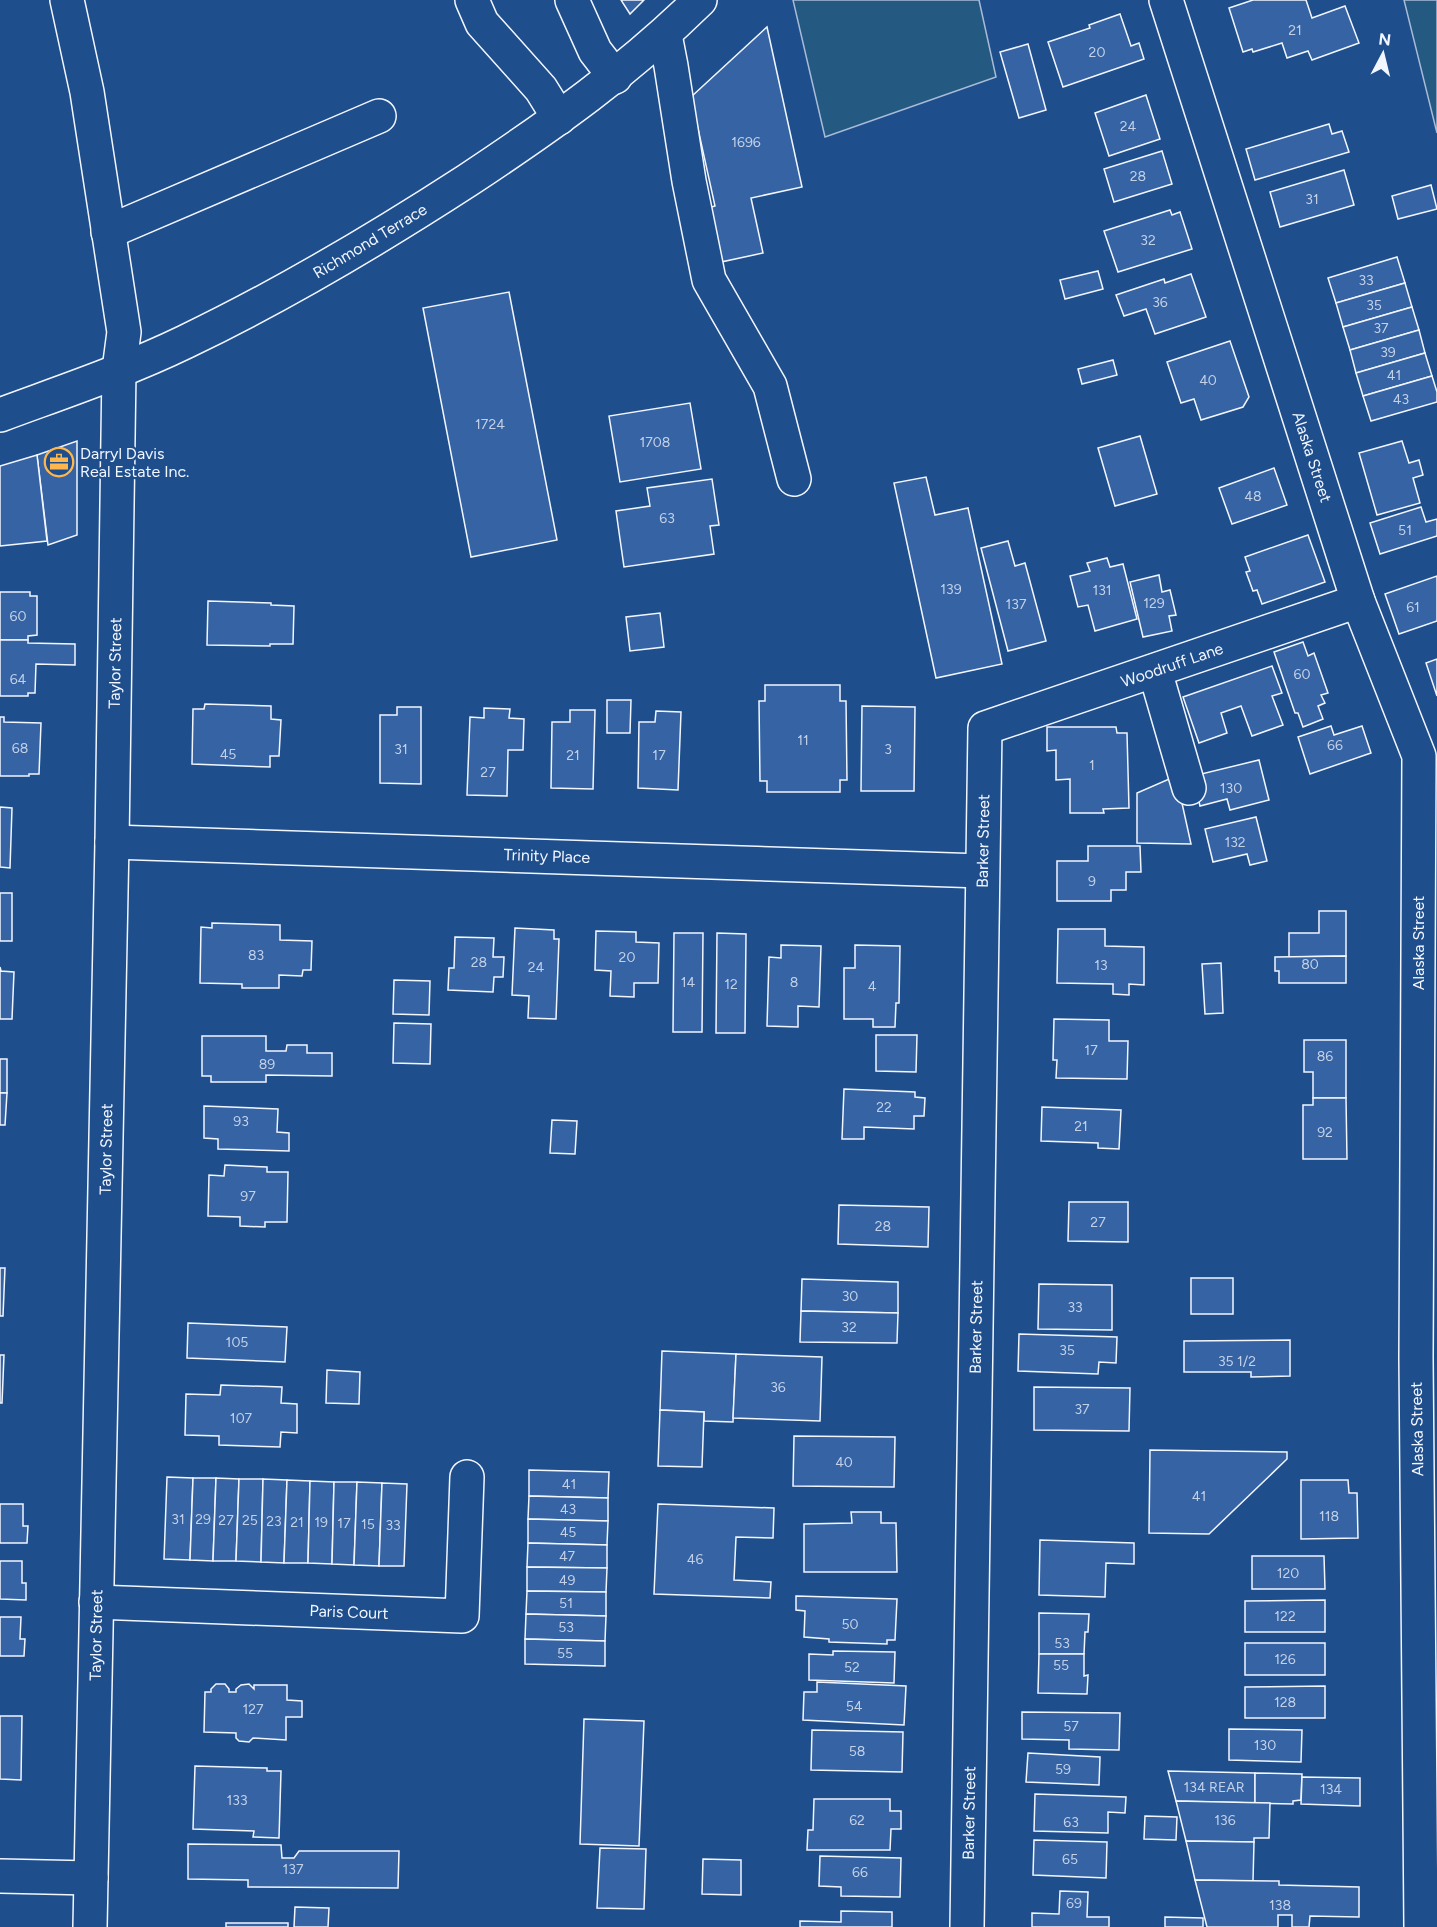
<svg xmlns="http://www.w3.org/2000/svg" width="1437" height="1927" viewBox="0 0 1437 1927" font-family="Figtree,sans-serif">
<style>
.green{fill:#245a82;stroke:#a8bbd7;stroke-width:1.5}
.building{fill:#3563a3;stroke:#f2f6ff;stroke-width:1.5}
.lines{fill:none;stroke-linecap:round;stroke-linejoin:round}
.minor-casing{stroke:#f2f6ff;stroke-width:36}
.major-casing{stroke:#f2f6ff;stroke-width:36}
.minor{stroke:#1f4e8c;stroke-width:33}
.major{stroke:#1f4e8c;stroke-width:33}
.labels{text-anchor:middle;dominant-baseline:central;stroke-width:4.5;stroke-linejoin:round;paint-order:stroke}
.number-label{font-size:14px;fill:#c3d1e8}
.street-label{font-size:16px;fill:#f2f6ff;stroke:#1f4e8c}
.poi-label{font-size:16px;fill:#f2f6ff;stroke:#1f4e8c;text-anchor:start}
</style>
<rect width="100%" height="100%" fill="#1f4e8c"/>
<g class="green">
<path d="M793,0H979L996,77L825,137Z"/>
<path d="M1404,0H1437V133Z"/>
</g>
<g class="building">
<path d="M621,0H644L630,14Z"/>
<path d="M1253,0H1306L1312,18L1345,6L1359,43L1312,60L1308,51L1287,58L1282,43L1253,52L1252,49L1243,52L1229,8Z"/>
<path d="M1120,14L1131,46L1139,43L1144,59L1063,87L1048,42L1090,28L1089,25Z"/>
<path d="M767,27L802,187L751,198L763,253L721,262L708,208L715,206L691,97Z"/>
<path d="M1028,44L1046,110L1019,118L1000,52Z"/>
<path d="M1146,95L1160,139L1109,156L1095,113Z"/>
<path d="M1329,124L1332,134L1342,131L1349,152L1255,180L1246,149Z"/>
<path d="M1162,151L1172,184L1114,202L1104,169Z"/>
<path d="M1344,170L1354,205L1280,227L1270,192Z"/>
<path d="M1431,185L1437,209L1398,219L1392,196Z"/>
<path d="M1170,210L1172,215L1180,212L1192,249L1118,272L1104,231Z"/>
<path d="M1397,257L1405,283L1336,303L1328,278Z"/>
<path d="M1098,271L1103,289L1065,299L1060,280Z"/>
<path d="M1191,274L1206,317L1155,334L1146,309L1124,316L1116,295L1164,279L1165,283Z"/>
<path d="M1405,283L1412,307L1343,327L1336,303Z"/>
<path d="M509,292L557,540L471,557L423,308Z"/>
<path d="M1412,307L1419,330L1350,350L1343,327Z"/>
<path d="M1419,330L1425,353L1356,373L1350,350Z"/>
<path d="M1230,341L1249,397L1243,407L1201,420L1194,399L1181,403L1167,362Z"/>
<path d="M1425,353L1432,376L1363,396L1356,373Z"/>
<path d="M1113,360L1117,375L1082,384L1078,369Z"/>
<path d="M1432,376L1437,392V402L1371,421L1363,396Z"/>
<path d="M690,403L701,469L620,482L609,416Z"/>
<path d="M1140,436L1157,494L1115,506L1098,448Z"/>
<path d="M77,441V535L48,545L37,455Z"/>
<path d="M1402,441L1409,463L1419,460L1423,475L1413,478L1420,503L1377,515L1359,453Z"/>
<path d="M37,455L47,541L0,546V466Z"/>
<path d="M1274,468L1287,505L1232,524L1219,488Z"/>
<path d="M926,477L935,515L968,508L1002,664L936,678L894,483Z"/>
<path d="M712,479L719,525L710,526L714,554L624,567L616,511L650,506L647,488Z"/>
<path d="M1421,507L1426,522L1437,519V536L1380,554L1370,523Z"/>
<path d="M1308,535L1325,582L1262,604L1257,590L1253,591L1246,572L1250,571L1245,557Z"/>
<path d="M1008,541L1015,566L1025,563L1046,641L1008,651L981,548Z"/>
<path d="M1107,558L1110,567L1123,564L1137,619L1095,631L1088,605L1078,607L1070,576L1090,571L1087,563Z"/>
<path d="M1159,575L1162,592L1170,590L1176,615L1169,616L1172,631L1143,637L1130,582Z"/>
<path d="M1437,576V621L1399,634L1385,594Z"/>
<path d="M0,592H30V596H37V635L28,636V640H0Z"/>
<path d="M208,601L271,603V605L294,606L293,644H270V646L207,645Z"/>
<path d="M660,613L664,647L630,651L626,617Z"/>
<path d="M0,640H28V643L75,644V665L36,664L35,693H28V696H0Z"/>
<path d="M1303,642L1308,656L1314,653L1328,693L1321,695L1325,703L1318,706L1323,719L1303,727L1298,713H1295L1274,652Z"/>
<path d="M1437,659V696L1426,663Z"/>
<path d="M1272,666L1282,693L1272,696L1283,725L1252,736L1241,706L1221,713L1227,733L1199,743L1183,697Z"/>
<path d="M765,685H840V701H846L847,780H840V792H767V781H760L759,701H765Z"/>
<path d="M607,700H631L630,733H607Z"/>
<path d="M205,704L271,706V719L281,720L279,756H270V767L192,764L193,709H204Z"/>
<path d="M862,706L915,707L914,791H861Z"/>
<path d="M397,707H421V784L380,783V715H397Z"/>
<path d="M484,708L510,709L509,718L524,719L523,750H508L507,796L467,795L470,717L484,718Z"/>
<path d="M570,710H595L593,789L551,788L552,722H570Z"/>
<path d="M656,711L681,712L678,790L638,788L639,722H655Z"/>
<path d="M0,717H4V722L41,723L39,774H29V776H0Z"/>
<path d="M1331,726L1334,735L1362,726L1371,753L1310,774L1298,737Z"/>
<path d="M1047,727H1116L1117,733H1127L1129,808L1103,809L1104,813H1070V779L1056,780V750L1047,751Z"/>
<path d="M1259,760L1269,800L1230,810L1227,799L1200,806L1193,776Z"/>
<path d="M1176,776L1191,844L1137,843V793Z"/>
<path d="M0,807L12,808L10,868L0,867Z"/>
<path d="M1256,817L1267,861L1250,865L1247,854L1213,862L1205,829Z"/>
<path d="M1088,846H1140L1141,872H1126V890H1111V901H1057V861H1088Z"/>
<rect x="0" y="893" width="12" height="48"/>
<path d="M1319,911H1346V956L1289,957V933H1319Z"/>
<path d="M212,923L280,925V940L312,941L311,970H303L302,976L279,975V988H242V984L200,983L201,927L212,928Z"/>
<path d="M515,928L554,930V939H559L556,1019L528,1018L529,996L512,995Z"/>
<path d="M1058,929H1105V946L1144,947V985L1129,984V995L1113,994V984L1057,983Z"/>
<path d="M596,931L636,932V942L659,943L658,983H634V997L610,996L611,971L595,970Z"/>
<path d="M674,933H703L702,1032H673Z"/>
<path d="M717,933L746,934L745,1033H716Z"/>
<path d="M455,937L494,938L493,957H504L503,977H494L493,992L448,990L449,968H454Z"/>
<path d="M781,945L821,946L819,1007L798,1006V1027L767,1026L769,957L781,958Z"/>
<path d="M855,945L900,946L899,1003H896L895,1027H873V1019H844V968H855Z"/>
<path d="M1346,956V983H1279V971H1275V957Z"/>
<path d="M1221,963L1223,1013L1205,1014L1202,964Z"/>
<path d="M0,967L1,971L14,972L12,1019H0Z"/>
<path d="M394,980L430,981L429,1015L393,1014Z"/>
<path d="M1054,1019L1109,1020V1041H1128L1127,1079L1056,1078L1057,1060H1053Z"/>
<path d="M394,1023L431,1024L430,1064L393,1063Z"/>
<path d="M876,1035H917L916,1072L876,1071Z"/>
<path d="M202,1036H266V1051H286L287,1045H307V1053H332V1076L266,1075V1082H211V1076H202Z"/>
<path d="M1304,1040H1346V1098H1313V1072H1304Z"/>
<rect x="0" y="1059" width="7" height="34"/>
<path d="M844,1089L915,1092V1097L925,1098L924,1116H914V1129L864,1127V1139H842Z"/>
<path d="M0,1093H7L5,1125H0Z"/>
<path d="M1313,1098H1346L1347,1159H1303V1105H1313Z"/>
<path d="M204,1106L278,1109L277,1132L289,1133V1151L218,1149V1139L204,1138Z"/>
<path d="M1042,1107L1121,1110L1119,1149L1098,1148V1143L1041,1141Z"/>
<path d="M552,1120L577,1121L575,1154L550,1153Z"/>
<path d="M225,1165L267,1167V1172H288L287,1222H265V1227L240,1226V1217L208,1216L209,1175L224,1176Z"/>
<path d="M1069,1202H1128V1242L1068,1241Z"/>
<path d="M839,1205L929,1207L928,1247L838,1244Z"/>
<path d="M0,1268H5L3,1316H0Z"/>
<rect x="1191" y="1278" width="42" height="36"/>
<path d="M802,1279L898,1282V1313L801,1311Z"/>
<path d="M1039,1284L1112,1285V1330L1038,1329Z"/>
<path d="M801,1311L898,1313L897,1343L800,1342Z"/>
<path d="M188,1323L287,1327L285,1362L187,1358Z"/>
<path d="M1019,1334L1117,1337L1116,1363L1099,1362L1098,1374L1018,1371Z"/>
<path d="M1290,1340V1376L1251,1377V1372H1184V1341Z"/>
<path d="M662,1351L736,1354L733,1422L704,1421V1412L660,1410Z"/>
<path d="M736,1354L822,1357L820,1421L733,1418Z"/>
<path d="M0,1355H4L2,1403H0Z"/>
<path d="M327,1370L360,1372L359,1404L326,1403Z"/>
<path d="M221,1385L282,1387L281,1403L297,1404V1433L281,1432L280,1447L219,1445V1436L185,1435L186,1394L220,1395Z"/>
<path d="M1034,1387L1130,1388L1129,1431L1034,1430Z"/>
<path d="M660,1410L704,1412L702,1467L658,1466Z"/>
<path d="M794,1436L895,1437L894,1487L793,1486Z"/>
<path d="M1150,1450L1287,1452V1459L1209,1534L1149,1533Z"/>
<path d="M529,1470L609,1472L608,1498L529,1496Z"/>
<path d="M167,1477L193,1478L190,1560L164,1559Z"/>
<path d="M193,1478H216L213,1561L190,1560Z"/>
<path d="M216,1478L239,1479L236,1561H213Z"/>
<path d="M239,1479H263L261,1562L236,1561Z"/>
<path d="M263,1479L287,1480L284,1563L261,1562Z"/>
<path d="M287,1480L310,1481L308,1563H284Z"/>
<path d="M1301,1480H1348L1349,1493H1357L1358,1538L1301,1539Z"/>
<path d="M310,1481L334,1482L332,1564L308,1563Z"/>
<path d="M334,1482H357L354,1565L332,1564Z"/>
<path d="M357,1482L382,1483L379,1566L354,1565Z"/>
<path d="M382,1483L407,1484L404,1566H379Z"/>
<path d="M529,1496L608,1498V1521L528,1519Z"/>
<path d="M0,1504H23V1526H28L27,1543H0Z"/>
<path d="M658,1504L774,1508L773,1538L736,1537L734,1580L771,1582L770,1598L654,1594Z"/>
<path d="M851,1512H881V1523H896L897,1572H804V1524L852,1523Z"/>
<path d="M528,1519L608,1521L607,1545L528,1543Z"/>
<path d="M1040,1540L1134,1543V1564L1106,1563L1105,1597L1039,1595Z"/>
<path d="M528,1543L607,1545V1568L527,1567Z"/>
<path d="M1252,1556H1324L1325,1589H1252Z"/>
<path d="M0,1561H22V1583H26V1600L0,1599Z"/>
<path d="M527,1567L607,1568L606,1592L527,1591Z"/>
<path d="M527,1591L606,1592V1616L526,1614Z"/>
<path d="M796,1596L897,1599L895,1640H887V1644L829,1642V1639L804,1637L805,1611L796,1610Z"/>
<path d="M1325,1600V1632H1245V1601Z"/>
<path d="M1039,1613L1089,1614L1088,1632H1085L1084,1654H1039Z"/>
<path d="M526,1614L606,1616L605,1641L525,1639Z"/>
<path d="M0,1617H21L20,1639H25L24,1656H0Z"/>
<path d="M525,1639L605,1641V1666L525,1664Z"/>
<rect x="1245" y="1643" width="80" height="32"/>
<path d="M833,1651L895,1652L894,1683L809,1680V1654L833,1655Z"/>
<path d="M1039,1654H1084V1676L1088,1675L1087,1694L1038,1693Z"/>
<path d="M817,1682L906,1686L904,1725L803,1720L804,1692H817Z"/>
<path d="M216,1684H225L229,1689V1692H236V1689L241,1685L249,1684L254,1689V1685H287V1700L302,1701V1717H286V1740L253,1738L249,1742L239,1741L236,1738V1733L204,1732L205,1692H211V1689Z"/>
<path d="M1325,1686V1718H1245V1687Z"/>
<path d="M1022,1712L1120,1713L1119,1750L1069,1749V1740L1022,1739Z"/>
<path d="M0,1716H22L21,1780L0,1779Z"/>
<path d="M584,1719L644,1721L639,1846L580,1844Z"/>
<path d="M1229,1729L1302,1730L1301,1762L1229,1760Z"/>
<path d="M812,1730L903,1732L902,1772L811,1770Z"/>
<path d="M1028,1753L1100,1757L1099,1785L1026,1782Z"/>
<path d="M195,1766L267,1768V1771H281L279,1838L253,1837L254,1831L193,1829Z"/>
<path d="M1168,1771L1255,1773V1803L1176,1801Z"/>
<path d="M1255,1773L1302,1774L1301,1800L1293,1801V1804L1255,1803Z"/>
<path d="M1302,1777L1360,1778V1806L1301,1804Z"/>
<path d="M1035,1794L1126,1797L1125,1813L1108,1812V1833L1034,1831Z"/>
<path d="M814,1799H890V1811H901V1829H891L890,1850H807L808,1830H813Z"/>
<path d="M1176,1801L1270,1803L1269,1838H1254V1842L1186,1841Z"/>
<path d="M1145,1816L1177,1817L1176,1840L1144,1839Z"/>
<path d="M1034,1840L1107,1842L1106,1878L1033,1875Z"/>
<path d="M1186,1841L1254,1842L1253,1881L1195,1880Z"/>
<path d="M188,1844L281,1845L282,1858H294L299,1851H399L398,1888L248,1887V1880L188,1879Z"/>
<path d="M600,1848L646,1849L644,1909L597,1908Z"/>
<path d="M820,1856L901,1858L900,1897L841,1896V1887L819,1886Z"/>
<path d="M703,1859L741,1860V1895L702,1894Z"/>
<path d="M1195,1880L1279,1881V1885L1359,1887V1917L1310,1916L1309,1927H1292V1915H1278V1927H1207Z"/>
<path d="M1060,1891L1088,1892L1087,1917H1109V1927H1032V1913L1059,1914Z"/>
<path d="M295,1907L329,1908L328,1927H294Z"/>
<path d="M841,1911L892,1912V1927H800V1921L841,1922Z"/>
<path d="M1165,1917L1203,1918V1927H1165Z"/>
<rect x="226" y="1923" width="62" height="4"/>
</g>
<g class="lines">
<g class="minor-casing">
<g id="minor">
<path d="M67,0L87,92L124,332L119,370L112,842L90,1927"/>
<path d="M472,0L482,23L541,89L559,118"/>
<path d="M572,0L595,51L615,77"/>
<path d="M1166,0L1358,601L1419,756L1416,1358L1421,1927"/>
<path d="M665,35L671,66L689,181L709,280L770,386L794,479"/>
<path d="M108,232L379,116"/>
<path d="M1155,671L1189,788"/>
<path d="M112,842L982,871"/>
<path d="M96,1602L462,1616L467,1477"/>
<path d="M0,1876L91,1878"/>
<path d="M967,1927L985,728L1358,601"/>
</g>
</g>
<g class="major-casing">
<path id="major" d="M0,415C62,392 125,371 185,342C283,295 377,239 468,180C551,125 629,70 700,0"/>
</g>
<use href="#minor" class="minor"/>
<use href="#major" class="major"/>
</g>
<defs>
<g id="office-ring" transform="scale(1.5)"><circle r="9.5" fill="#1f4e8c" stroke="#ffb74d" stroke-width="1.5"/><path d="M-6-3h4V-5.5h4V-3h4V5H-6ZM-1-4.5V-3h2v-1.5ZM-6 0V1H6V0Z" fill="#ffb74d"/></g>
</defs>
<g fill-rule="evenodd">
<use href="#office-ring" x="59" y="462"/>
</g>
<g class="labels">
<g class="number-label">
<text x="1295" y="30">21</text>
<text x="1097" y="52">20</text>
<text x="1128" y="126">24</text>
<text x="746" y="142">1696</text>
<text x="1138" y="176">28</text>
<text x="1312" y="199">31</text>
<text x="1148" y="240">32</text>
<text x="1366" y="280">33</text>
<text x="1160" y="302">36</text>
<text x="1374" y="305">35</text>
<text x="1381" y="328">37</text>
<text x="1388" y="352">39</text>
<text x="1394" y="375">41</text>
<text x="1208" y="380">40</text>
<text x="1401" y="399">43</text>
<text x="490" y="424">1724</text>
<text x="655" y="442">1708</text>
<text x="1253" y="496">48</text>
<text x="667" y="518">63</text>
<text x="1405" y="530">51</text>
<text x="951" y="589">139</text>
<text x="1102" y="590">131</text>
<text x="1154" y="603">129</text>
<text x="1016" y="604">137</text>
<text x="1413" y="607">61</text>
<text x="18" y="616">60</text>
<text x="1302" y="674">60</text>
<text x="18" y="679">64</text>
<text x="803" y="740">11</text>
<text x="1335" y="745">66</text>
<text x="20" y="748">68</text>
<text x="401" y="749">31</text>
<text x="888" y="749">3</text>
<text x="228" y="754">45</text>
<text x="573" y="755">21</text>
<text x="659" y="755">17</text>
<text x="1092" y="765">1</text>
<text x="488" y="772">27</text>
<text x="1231" y="788">130</text>
<text x="1235" y="842">132</text>
<text x="1092" y="881">9</text>
<text x="256" y="955">83</text>
<text x="627" y="957">20</text>
<text x="479" y="962">28</text>
<text x="1310" y="964">80</text>
<text x="1101" y="965">13</text>
<text x="536" y="967">24</text>
<text x="688" y="982">14</text>
<text x="794" y="982">8</text>
<text x="731" y="984">12</text>
<text x="872" y="986">4</text>
<text x="1091" y="1050">17</text>
<text x="1325" y="1056">86</text>
<text x="267" y="1064">89</text>
<text x="884" y="1107">22</text>
<text x="241" y="1121">93</text>
<text x="1081" y="1126">21</text>
<text x="1325" y="1132">92</text>
<text x="248" y="1196">97</text>
<text x="1098" y="1222">27</text>
<text x="883" y="1226">28</text>
<text x="850" y="1296">30</text>
<text x="1075" y="1307">33</text>
<text x="849" y="1327">32</text>
<text x="237" y="1342">105</text>
<text x="1067" y="1350">35</text>
<text x="1237" y="1361">35 1/2</text>
<text x="778" y="1387">36</text>
<text x="1082" y="1409">37</text>
<text x="241" y="1418">107</text>
<text x="844" y="1462">40</text>
<text x="569" y="1484">41</text>
<text x="1199" y="1496">41</text>
<text x="568" y="1509">43</text>
<text x="1329" y="1516">118</text>
<text x="178" y="1519">31</text>
<text x="203" y="1519">29</text>
<text x="226" y="1520">27</text>
<text x="250" y="1520">25</text>
<text x="274" y="1521">23</text>
<text x="297" y="1522">21</text>
<text x="321" y="1522">19</text>
<text x="344" y="1523">17</text>
<text x="368" y="1524">15</text>
<text x="393" y="1525">33</text>
<text x="568" y="1532">45</text>
<text x="567" y="1556">47</text>
<text x="695" y="1559">46</text>
<text x="1288" y="1573">120</text>
<text x="567" y="1580">49</text>
<text x="566" y="1603">51</text>
<text x="1285" y="1616">122</text>
<text x="850" y="1624">50</text>
<text x="566" y="1627">53</text>
<text x="1062" y="1643">53</text>
<text x="565" y="1653">55</text>
<text x="1285" y="1659">126</text>
<text x="1061" y="1665">55</text>
<text x="852" y="1667">52</text>
<text x="1285" y="1702">128</text>
<text x="854" y="1706">54</text>
<text x="253" y="1709">127</text>
<text x="1071" y="1726">57</text>
<text x="1265" y="1745">130</text>
<text x="857" y="1751">58</text>
<text x="1063" y="1769">59</text>
<text x="1214" y="1787">134 REAR</text>
<text x="1331" y="1789">134</text>
<text x="237" y="1800">133</text>
<text x="857" y="1820">62</text>
<text x="1225" y="1820">136</text>
<text x="1071" y="1822">63</text>
<text x="1070" y="1859">65</text>
<text x="293" y="1869">137</text>
<text x="860" y="1872">66</text>
<text x="1074" y="1903">69</text>
<text x="1280" y="1905">138</text>
</g>
<g class="street-label">
<text transform="translate(370 241) rotate(-31)">Richmond Terrace</text>
<text transform="translate(1312 457) rotate(72)">Alaska Street</text>
<text transform="translate(115 663) rotate(-89)">Taylor Street</text>
<text transform="translate(1172 665) rotate(-19)">Woodruff Lane</text>
<text transform="translate(983 841) rotate(-89)">Barker Street</text>
<text transform="translate(547 856) rotate(2)">Trinity Place</text>
<text transform="translate(1418 943) rotate(-90)">Alaska Street</text>
<text transform="translate(106 1149) rotate(-89)">Taylor Street</text>
<text transform="translate(976 1327) rotate(-89)">Barker Street</text>
<text transform="translate(1417 1429) rotate(-91)">Alaska Street</text>
<text transform="translate(349 1612) rotate(2)">Paris Court</text>
<text transform="translate(96 1635) rotate(-89)">Taylor Street</text>
<text transform="translate(969 1813) rotate(-89)">Barker Street</text>
</g>
<g class="poi-label">
<text x="80" y="453">Darryl Davis<tspan x="80" dy="18">Real Estate Inc.</tspan></text>
</g>
</g>
<g transform="translate(1383 54) rotate(7)" stroke="#1f4e8c" stroke-width="4.5" paint-order="stroke">
<path d="M0-4.5L10 22L0 15L-10 22Z" fill="#f2f6ff"/>
<text y="-9" font-size="16" font-weight="bold" text-anchor="middle" fill="#f2f6ff">N</text>
</g>
</svg>
